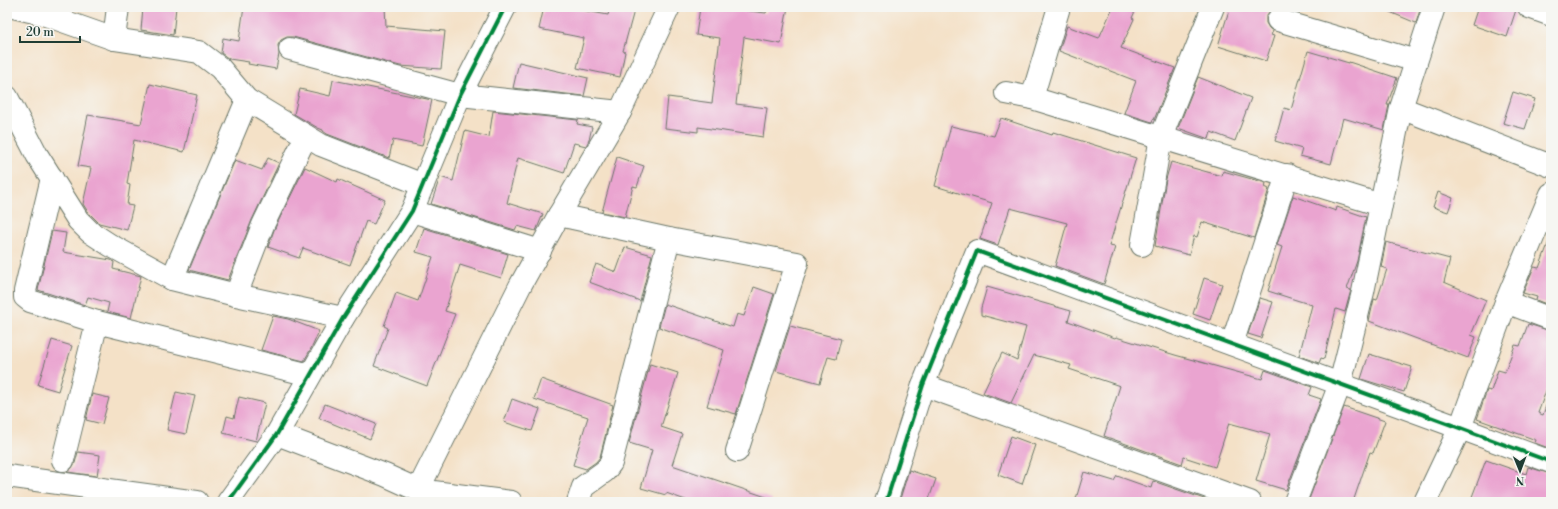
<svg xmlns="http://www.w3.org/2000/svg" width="1558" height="509" viewBox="0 0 1558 509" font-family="'Libre Bodoni',serif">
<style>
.building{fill:#eaa4d0}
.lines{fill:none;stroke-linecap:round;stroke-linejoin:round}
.minor-casing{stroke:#6a7667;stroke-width:24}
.minor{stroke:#fff;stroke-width:22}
.cycleway-casing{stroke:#f6f6f2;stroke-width:6}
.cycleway{stroke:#00873e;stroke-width:4}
</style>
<rect width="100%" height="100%" fill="#f6f6f2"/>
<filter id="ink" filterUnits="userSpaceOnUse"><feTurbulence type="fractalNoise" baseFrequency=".025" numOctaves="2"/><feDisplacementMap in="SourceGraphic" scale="8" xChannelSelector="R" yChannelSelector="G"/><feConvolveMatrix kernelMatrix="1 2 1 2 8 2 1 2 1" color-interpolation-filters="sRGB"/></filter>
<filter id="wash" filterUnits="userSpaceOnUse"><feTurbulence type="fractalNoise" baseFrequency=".012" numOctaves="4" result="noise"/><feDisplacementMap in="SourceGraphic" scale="16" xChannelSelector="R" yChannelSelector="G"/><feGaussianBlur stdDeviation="0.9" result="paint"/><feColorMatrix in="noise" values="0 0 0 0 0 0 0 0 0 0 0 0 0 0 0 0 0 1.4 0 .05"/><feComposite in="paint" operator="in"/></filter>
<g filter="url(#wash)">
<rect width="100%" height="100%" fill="#f4e1c7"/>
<g id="blocks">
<g class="building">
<path d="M143,7H176L173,35L141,30Z"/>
<path d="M244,7H385L386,26L445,31L441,69L400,66L293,37H287L281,40L278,45L279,54L276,69L248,64L249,62L229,59L221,53L223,38L239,41Z"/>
<path d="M544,7H565L608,15L610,7H635L623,51L625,52L620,77L577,68L584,38L539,29Z"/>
<path d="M700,7H717L766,13L768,7H788L781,44L744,37L736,104L767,108L763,137L698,127V132L665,128L668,97L712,103L720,38L696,35Z"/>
<path d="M1113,7H1137L1132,18L1134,19L1121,48L1175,68L1154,120L1153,119L1152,122L1124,113L1136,81L1059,51L1067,26L1099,38Z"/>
<path d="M1230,7H1283L1282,8H1275L1270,11L1266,16V23L1269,28L1273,31L1271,35L1274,36L1266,61L1218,46Z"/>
<path d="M1378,7H1421L1416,23Z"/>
<path d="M1478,7H1507L1516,10L1507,37L1472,25Z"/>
<path d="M1308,51L1349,63V62L1397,78L1387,105H1389L1384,130L1343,118L1331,164L1300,156L1302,149L1275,141L1284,108L1291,110Z"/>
<path d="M519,62L588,78L584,96L513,88Z"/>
<path d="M1198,77L1251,98L1235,141L1211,132L1209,139L1178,128Z"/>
<path d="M333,80L432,100L422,146L393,140L389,158L327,134L323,131V130L318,128L294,114L300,89L330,96Z"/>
<path d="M150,84L197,95L184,152L134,140L127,184L130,185L127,205L133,206L127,230L99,223L88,212L83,204L91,168L78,166L88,115L141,124Z"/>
<path d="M1513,92L1535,99L1525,129L1503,123Z"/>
<path d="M493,111L578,120L577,124L592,127L589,140L586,146L574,143L564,173L518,158L507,203L543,214L536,231L517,226L515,230L431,204L440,177L453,181L465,131L489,137Z"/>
<path d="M1001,118L1052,135L1053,132L1136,158L1109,246L1115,247L1104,284L1055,266L1067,223L1010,208L998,245L980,239L992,203L935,186L951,126L994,136Z"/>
<path d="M617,157L644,166L637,187L633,186L625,217L602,212Z"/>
<path d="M268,158L279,163L252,220L228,280L189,270L235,160L262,170Z"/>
<path d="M1171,162L1222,176L1223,171L1266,183L1265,187L1269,189L1254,238L1202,222L1197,237L1194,236L1189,255L1155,246L1166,179Z"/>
<path d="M305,167L337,182L338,179L385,200L374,224L366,221L350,265L303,248L299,258L268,247L274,230Z"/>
<path d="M1438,192L1453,198L1448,212L1433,207Z"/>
<path d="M1293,196L1336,211L1337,207L1366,217L1357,261L1347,289L1351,290L1345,312L1336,309L1324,359L1321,358L1319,363L1299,356L1312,305L1268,291L1282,247L1277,245Z"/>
<path d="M424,228L508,254L501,278L460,265L445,311L455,314L427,386L374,366L388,328L384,326L396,293L418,301L433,257L416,252Z"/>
<path d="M52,231L66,233L63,252L111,260L114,262L113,269L141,276L131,318L107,312L109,303L88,297L85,305L38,290Z"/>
<path d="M1550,239H1551V306L1536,300L1537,297L1523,293L1534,267L1539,268Z"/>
<path d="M1386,242L1450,259L1444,282L1486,300L1471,335L1476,337L1468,358L1369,321L1374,299L1377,300L1387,269L1381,267Z"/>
<path d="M625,247L652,255L640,301L589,282L596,264L616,272Z"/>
<path d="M1204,278L1222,284L1210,320L1193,314Z"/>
<path d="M754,287L774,294L736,414L707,406L724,350L659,327L665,304L733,327L737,314L744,316Z"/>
<path d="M987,287L1071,311L1068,321L1115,338L1116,337L1175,355L1262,379L1265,370L1312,387L1309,395L1321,399L1286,490L1256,481L1270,434L1229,423L1215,467L1184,457L1182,464L1104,436L1120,386L1069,369L1071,365L1034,355L1011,403L983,393L1002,353L1017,360L1026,327L981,315V308Z"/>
<path d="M1260,298L1273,302L1261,338L1248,334Z"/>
<path d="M273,316L288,319L319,331L313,345L304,361L261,350Z"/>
<path d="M1528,324L1551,331V377L1538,413L1543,415L1547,403L1551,404V449L1535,443L1536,440L1477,419L1487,390L1491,391L1498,370L1505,372L1515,345L1520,346Z"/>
<path d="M790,326L841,339L836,359L828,357L820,383L776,371Z"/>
<path d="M52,340L72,346L58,391L38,385Z"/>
<path d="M1369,354L1412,367L1404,392L1361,379Z"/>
<path d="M650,364L678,373L661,427L682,434L672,465L772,499L771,502H691L666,493V495L641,488L652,450L629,443Z"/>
<path d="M541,379L613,405L600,457L596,462L586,469L573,465L588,417L534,399Z"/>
<path d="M176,392L195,396L186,434L167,430Z"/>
<path d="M92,394L109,398L102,424L86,420Z"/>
<path d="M239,397L265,403L256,441L223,433L227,416L234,418Z"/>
<path d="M512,399L540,409L532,431L504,422Z"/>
<path d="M325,404L376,424L370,439L319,418Z"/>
<path d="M1344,407L1385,421L1373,453L1370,452L1353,502H1308Z"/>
<path d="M1011,436L1035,445L1022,484L998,475Z"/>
<path d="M78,452L100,455L97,476L67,472L72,468L75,463Z"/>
<path d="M1486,460L1526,474L1528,467L1551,474V502H1470Z"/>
<path d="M909,470L936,479L928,502H899Z"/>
<path d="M1084,472L1114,481L1117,476L1151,488L1153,481L1207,500L1206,502H1075Z"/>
</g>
</g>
</g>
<g filter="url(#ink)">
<use href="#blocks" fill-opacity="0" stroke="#6a7667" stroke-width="1"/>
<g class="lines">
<g class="minor-casing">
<g id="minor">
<path d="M13,7L43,14L114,39L199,52L220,68L247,100L321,145L423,185"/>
<path d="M1529,7L1551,15"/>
<path d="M1278,20L1416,61"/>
<path d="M114,39L118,7"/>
<path d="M290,49L460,95L620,112"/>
<path d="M1006,93L1032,98L1381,205"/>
<path d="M7,97L37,155L78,220L90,232L110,245L172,279L236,295L343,318"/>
<path d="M1032,98L1059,7"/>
<path d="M1401,108L1551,166"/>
<path d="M52,178L25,291V297L30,301L97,322L310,375"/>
<path d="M412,211L540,251"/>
<path d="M559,215L669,239L797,263L737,451"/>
<path d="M1142,245L1161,137L1213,7"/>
<path d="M172,279L247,100"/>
<path d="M236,295L263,225L306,136"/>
<path d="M1506,302L1551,319"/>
<path d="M1232,344L1287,175"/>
<path d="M923,385L1250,502"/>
<path d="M277,434L385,475L418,490L511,502"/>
<path d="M63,460L97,322"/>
<path d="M7,476L197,502"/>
<path d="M418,490L520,286L559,215L620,112L669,7"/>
<path d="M228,502L277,434L343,318L412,211L460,95L505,7"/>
<path d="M578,502L583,487L605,471L611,463L669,239"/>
<path d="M886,502L923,385L977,251L1460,428L1551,462"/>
<path d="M1295,502L1340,384L1363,292L1401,108L1434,7"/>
<path d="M1425,502L1460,428L1506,302L1551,194"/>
</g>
</g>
<use href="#minor" class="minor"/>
<g class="cycleway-casing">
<g id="cycleway">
<path d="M228,502L277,434L343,318L412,211L460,95L505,7"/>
<path d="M886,502L923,385L977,251L1460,428L1551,462"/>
</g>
</g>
<use href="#cycleway" class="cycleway"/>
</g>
</g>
<rect width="1558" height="509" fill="none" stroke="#f6f6f2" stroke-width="24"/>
<g transform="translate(1520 471) rotate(179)" stroke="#f6f6f2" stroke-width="3" paint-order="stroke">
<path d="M0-3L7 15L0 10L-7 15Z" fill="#1f3d34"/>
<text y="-6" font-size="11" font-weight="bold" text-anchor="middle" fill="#1f3d34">N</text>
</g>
<path d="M20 36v6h60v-6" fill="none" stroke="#1f3d34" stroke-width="2"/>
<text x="26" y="36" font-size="12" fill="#1f3d34" stroke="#f6f6f2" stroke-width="3" paint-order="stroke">20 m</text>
</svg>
